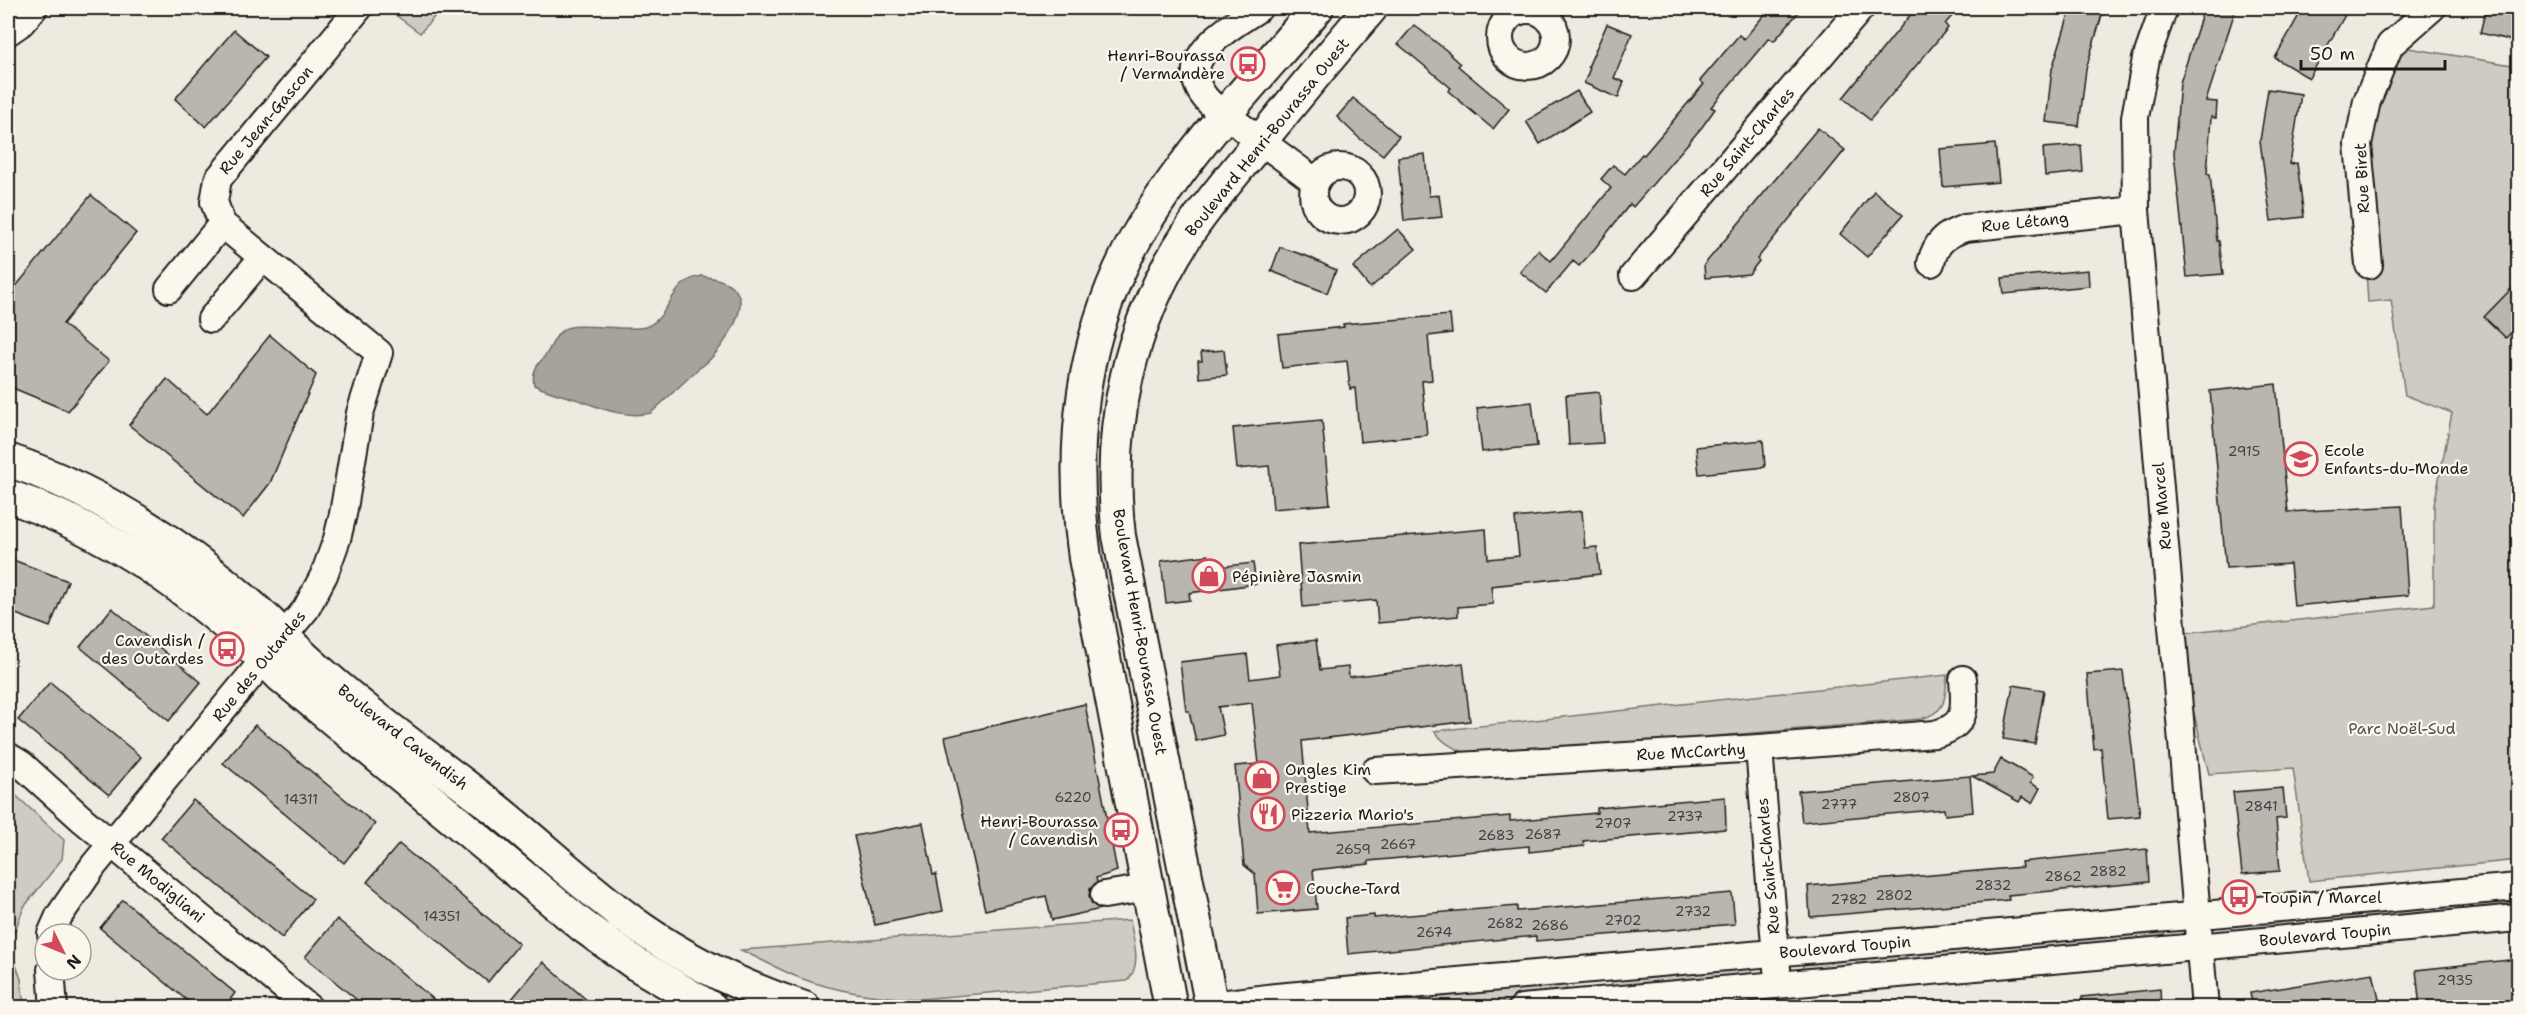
<svg xmlns="http://www.w3.org/2000/svg" width="2526" height="1015" viewBox="0 0 2526 1015" font-family="'Shantell Sans',sans-serif">
<style>
.green{fill:#ceccc2;stroke:#75746f;stroke-width:1.5}
.water{fill:#a6a39d;stroke:#6f6d69;stroke-width:1.5}
.building{fill:#b9b6af;stroke:#1c1c1c;stroke-width:1.5}
.lines{fill:none;stroke-linecap:round;stroke-linejoin:round}
.minor-casing{stroke:#1c1c1c;stroke-width:30}
.major-casing{stroke:#1c1c1c;stroke-width:36}
.minor{stroke:#fbf7ec;stroke-width:26}
.major{stroke:#fbf7ec;stroke-width:32}
.labels{text-anchor:middle;dominant-baseline:central;stroke-width:4.5;stroke-linejoin:round;paint-order:stroke}
.number-label{font-size:14px;fill:#434241}
.poi-label{font-size:16px;fill:#1c1c1c;stroke:#fbf7ec;text-anchor:start}
.street-label{font-size:16px;fill:#1c1c1c;stroke:#fbf7ec}
.park-label{font-size:16px;fill:#51514e;stroke:#fbf7ec}
</style>
<rect width="100%" height="100%" fill="#eeeadf"/>
<filter id="ink" filterUnits="userSpaceOnUse"><feTurbulence type="fractalNoise" baseFrequency=".0167" numOctaves="2"/><feDisplacementMap in="SourceGraphic" scale="12" xChannelSelector="R" yChannelSelector="G"/><feConvolveMatrix kernelMatrix="1 2 1 2 8 2 1 2 1" color-interpolation-filters="sRGB"/></filter>
<g filter="url(#ink)">
<g class="green">
<path d="M386,8H442L420,33Z"/>
<path d="M2390,45L2518,66V860L2309,881L2293,768L2209,774L2174,634L2434,605V505L2452,413L2405,395L2391,300L2368,302L2358,149Z"/>
<path d="M1947,675C1945,700 1947,711 1921,719L1476,756C1457,750 1446,746 1434,731Z"/>
<path d="M8,788L64,840L62,859L24,907L9,946L21,979L24,1007H8Z"/>
<path d="M2518,894V911L2232,936L2231,920Z"/>
<path d="M1130,920C1133,940 1143,965 1127,981L920,999C880,998 838,992 800,978C780,970 760,959 741,950Z"/>
<path d="M2164,926L2165,942L1803,970V962Z"/>
<path d="M1748,966L1752,972L1751,976L1613,987L1611,982L1613,979Z"/>
<path d="M1565,983L1568,992L1548,999L1446,1007L1270,1008Z"/>
</g>
<path class="water" d="M702,276C714,278 732,281 738,294C748,314 716,359 699,368L651,413C629,418 607,411 587,403C569,396 552,394 534,385C531,369 539,364 547,353C552,345 555,335 563,330C573,321 627,332 645,327C671,319 669,280 702,276Z"/>
<g class="building">
<path d="M1770,8H1802L1774,41L1769,38L1711,107L1715,109L1702,127L1633,207L1630,204L1592,252L1579,266L1573,261L1546,293L1520,272L1538,250L1551,261L1611,188L1601,179L1613,165L1625,174L1642,154L1644,155L1704,84L1700,81L1739,35L1744,39Z"/>
<path d="M1916,8H1959L1945,24L1948,28L1870,120L1843,98Z"/>
<path d="M2071,8H2104L2086,69L2079,126L2046,122L2052,69Z"/>
<path d="M2204,8H2236L2206,101L2217,102L2216,118L2211,117L2207,174H2210L2217,241H2219L2223,274L2187,277L2174,153L2180,83Z"/>
<path d="M2303,8H2349L2309,78L2275,58Z"/>
<path d="M2486,8H2518V42L2480,33Z"/>
<path d="M1607,24L1632,34L1614,78L1624,82L1618,98L1584,83L1590,68L1588,67Z"/>
<path d="M1414,25L1451,54L1450,55L1460,64L1458,66L1509,109L1493,129L1448,91L1451,88L1398,44Z"/>
<path d="M234,30L266,57L206,127L175,99Z"/>
<path d="M2268,89L2301,94L2290,164L2297,163L2304,217L2271,221L2260,141Z"/>
<path d="M1577,91L1590,112L1540,144L1526,121Z"/>
<path d="M1353,98L1399,136L1383,155L1359,138L1337,117Z"/>
<path d="M1818,128L1845,150L1757,259L1759,261L1749,274L1705,278L1704,265Z"/>
<path d="M1995,144L1999,182L1943,187L1940,149Z"/>
<path d="M2081,145L2083,172L2045,176L2043,148Z"/>
<path d="M1425,154L1429,196L1439,195L1442,217L1404,221L1398,157Z"/>
<path d="M1874,191L1903,215L1867,257L1840,234Z"/>
<path d="M91,195L136,233L63,324L109,361L68,411L8,386V296Z"/>
<path d="M1398,229L1416,249L1370,288L1353,267Z"/>
<path d="M1280,247L1309,257L1336,270L1327,293L1271,271Z"/>
<path d="M2088,270L2089,286L2004,294L2002,278Z"/>
<path d="M2511,289L2518,297V325L2506,338L2484,317Z"/>
<path d="M1450,315L1452,333L1428,336L1432,380L1422,381L1427,435L1360,442L1355,388L1350,389L1347,361L1282,368L1278,334L1344,327L1343,324Z"/>
<path d="M270,335L316,375L270,483L243,518L129,425L167,379L207,414Z"/>
<path d="M1224,350L1227,375L1199,378L1198,361H1202L1201,352Z"/>
<path d="M2276,384L2288,512L2402,506L2408,595L2294,606L2290,564L2226,568L2210,391Z"/>
<path d="M1599,392L1603,443L1569,445L1566,395Z"/>
<path d="M1532,402L1537,446L1482,452L1477,408Z"/>
<path d="M1322,420L1330,504L1273,509L1269,466L1237,469L1233,428Z"/>
<path d="M1763,440L1765,467L1699,474L1696,447Z"/>
<path d="M1582,511L1585,548L1597,547L1600,574L1491,586L1493,604L1458,607V616L1378,623L1376,600L1303,607L1298,545L1486,529L1488,559L1519,556L1515,518Z"/>
<path d="M1208,555L1209,568L1253,563L1256,584L1189,593L1190,600L1166,603L1161,561Z"/>
<path d="M8,558L68,581L50,627L8,611Z"/>
<path d="M112,608L201,682L169,721L80,647Z"/>
<path d="M1316,640L1320,670L1348,667L1349,677L1463,663L1470,721L1302,741L1310,833L1510,816V821L1554,817L1597,813V808L1725,797L1726,829L1583,841L1584,846L1557,849L1529,852V846L1369,861V864L1313,870L1317,909L1258,914L1255,874L1244,865L1235,766L1259,764L1252,703L1218,707L1224,735L1196,741L1189,711H1186L1180,662L1247,654L1250,679L1280,675L1276,645Z"/>
<path d="M2123,671L2140,816L2108,819L2101,748L2094,749L2087,674Z"/>
<path d="M50,682L141,757L109,795L18,720Z"/>
<path d="M2013,685L2044,690L2035,744L2003,739Z"/>
<path d="M1085,704L1117,871L1096,878L1097,882L1090,889L1089,897L1092,904L1101,909L1052,920L1046,896L985,910L945,737Z"/>
<path d="M255,725L375,824L344,863L223,763Z"/>
<path d="M2001,759L2033,777L2030,783L2040,788L2032,803L2022,797L2019,802L1972,776L1993,774Z"/>
<path d="M1970,776L1973,812L1945,815L1944,809L1802,822L1798,791Z"/>
<path d="M2283,788L2286,818L2276,819L2280,871L2242,874L2233,792Z"/>
<path d="M193,800L313,899L282,938L161,838Z"/>
<path d="M923,823L933,875L936,874L943,911L875,925L854,836Z"/>
<path d="M399,844L519,944L488,982L367,882Z"/>
<path d="M2147,849L2149,882L2008,895L2009,900L1810,917L1808,886L2022,867L2021,862Z"/>
<path d="M1732,893L1735,924L1536,941V936L1348,954L1345,918L1374,915V918L1517,906V911Z"/>
<path d="M123,900L235,993L224,1008H196L100,928Z"/>
<path d="M337,919L444,1008H366L351,995L305,957Z"/>
<path d="M2518,959V1008H2420L2416,970Z"/>
<path d="M543,962L553,971L596,1008H519L511,1000Z"/>
<path d="M2373,973L2381,1008H2253L2250,993Z"/>
<path d="M2160,989L2161,1008H2082V997Z"/>
</g>
<g class="lines">
<g class="minor-casing">
<g id="minor">
<path d="M1259,8C1228,29 1167,61 1211,104L1316,182"/>
<path d="M2164,8L2146,59L2135,117L2136,210L2205,1008"/>
<circle cx="1528" cy="38" r="28"/>
<path d="M8,32L21,23L34,8"/>
<circle cx="1340" cy="194" r="27"/>
<path d="M1931,263C1936,242 1945,235 1965,228L2136,210"/>
<path d="M2369,265L2358,144L2367,101L2390,45L2432,8"/>
<path d="M1633,276L1861,8"/>
<path d="M169,289L222,224"/>
<path d="M211,319L262,258"/>
<path d="M1759,748L1777,969"/>
<path d="M8,756L21,764L83,820L309,1008"/>
<path d="M1375,771L1759,748L1935,734C1968,726 1965,708 1963,679"/>
<path d="M1104,895L1148,888"/>
<path d="M51,934L59,916L94,865L306,609L324,575L337,539L343,514L360,413L379,353L222,224L214,202L218,179L359,8"/>
<path d="M51,970L54,1008"/>
<path d="M1211,1005L1276,997L2518,887"/>
<path d="M1522,1008L2518,918"/>
</g>
</g>
<g class="major-casing">
<g id="major">
<path d="M8,460C105,493 192,551 268,621C281,634 293,647 306,659C366,714 434,761 498,811C546,850 591,893 642,929C691,963 747,989 804,1008"/>
<path d="M8,496C113,532 204,597 282,677L583,926L636,964L711,1008"/>
<path d="M1171,1008L1085,558C1069,447 1081,335 1137,236C1185,153 1255,81 1317,8"/>
<path d="M1212,1008L1119,536C1106,427 1129,321 1191,229C1214,196 1241,165 1267,133C1301,91 1336,49 1371,8"/>
</g>
</g>
<use href="#minor" class="minor"/>
<use href="#major" class="major"/>
</g>
</g>
<defs>
<g id="bus-ring" transform="scale(1.725)"><circle r="9.5" fill="#fbf7ec" stroke="#d1495b" stroke-width="1.5"/><path d="M-5-6H5V4H4V6H2V4H-2V6H-4V4H-5ZM-3.5-4V0h7V-4ZM-3.5 1.2v1.5H-2V1.2ZM2 1.2v1.5H3.5V1.2Z" fill="#d1495b"/></g>
<g id="school-ring" transform="scale(1.725)"><circle r="9.5" fill="#fbf7ec" stroke="#d1495b" stroke-width="1.5"/><path d="M0-5L7-2L0 1L-7-2ZM-4 1L0 2.5L4 1V4Q0 6-4 4Z" fill="#d1495b"/></g>
<g id="shop-ring" transform="scale(1.725)"><circle r="9.5" fill="#fbf7ec" stroke="#d1495b" stroke-width="1.5"/><path d="M-5-2.5h2.3a2.7 3.5 0 0 1 5.4 0H5L5.5 6h-11ZM-1.5-2.5h3a1.5 2.3 0 0 0-3 0Z" fill="#d1495b"/></g>
<g id="restaurant-ring" transform="scale(1.725)"><circle r="9.5" fill="#fbf7ec" stroke="#d1495b" stroke-width="1.5"/><path d="M-5-6h1v4h1v-4h1v4h1v-4h1v5L-1.5 .5V6h-2V.5L-5-1ZM5-6V6H3V1.5H1.5Q1.5-4 5-6Z" fill="#d1495b"/></g>
<g id="supermarket-ring" transform="scale(1.725)"><circle r="9.5" fill="#fbf7ec" stroke="#d1495b" stroke-width="1.5"/><path d="M-6-5.5h2.5l.6 2H6L4.5 2H-2.5L-4.4-4H-6ZM-1.5 3.2a1.3 1.3 0 1 0 .1 0ZM3 3.2a1.3 1.3 0 1 0 .1 0Z" fill="#d1495b"/></g>
</defs>
<g fill-rule="evenodd">
<use href="#bus-ring" x="1248" y="64"/>
<use href="#school-ring" x="2301" y="459"/>
<use href="#shop-ring" x="1209" y="576"/>
<use href="#bus-ring" x="227" y="649"/>
<use href="#shop-ring" x="1262" y="778"/>
<use href="#restaurant-ring" x="1268" y="814"/>
<use href="#bus-ring" x="1121" y="830"/>
<use href="#supermarket-ring" x="1283" y="888"/>
<use href="#bus-ring" x="2239" y="897"/>
</g>
<g class="labels">
<g class="number-label">
<text x="2244" y="451">2915</text>
<text x="1073" y="797">6220</text>
<text x="1911" y="797">2807</text>
<text x="301" y="799">14311</text>
<text x="1839" y="804">2777</text>
<text x="2261" y="806">2841</text>
<text x="1685" y="816">2737</text>
<text x="1613" y="823">2707</text>
<text x="1543" y="834">2687</text>
<text x="1496" y="835">2683</text>
<text x="1398" y="844">2667</text>
<text x="1353" y="849">2659</text>
<text x="2108" y="871">2882</text>
<text x="2063" y="876">2862</text>
<text x="1993" y="885">2832</text>
<text x="1894" y="895">2802</text>
<text x="1849" y="899">2782</text>
<text x="1693" y="911">2732</text>
<text x="442" y="916">14351</text>
<text x="1623" y="920">2702</text>
<text x="1505" y="923">2682</text>
<text x="1550" y="925">2686</text>
<text x="1434" y="932">2674</text>
<text x="2455" y="980">2935</text>
</g>
<g class="poi-label">
<text x="1225" y="55" text-anchor="end">Henri-Bourassa<tspan x="1225" dy="18">/ Vermandère</tspan></text>
<text x="2324" y="450">Ecole<tspan x="2324" dy="18">Enfants-du-Monde</tspan></text>
<text x="1232" y="576">Pépinière Jasmin</text>
<text x="204" y="640" text-anchor="end">Cavendish /<tspan x="204" dy="18">des Outardes</tspan></text>
<text x="1285" y="769">Ongles Kim<tspan x="1285" dy="18">Prestige</tspan></text>
<text x="1291" y="814">Pizzeria Mario's</text>
<text x="1098" y="821" text-anchor="end">Henri-Bourassa<tspan x="1098" dy="18">/ Cavendish</tspan></text>
<text x="1306" y="888">Couche-Tard</text>
<text x="2262" y="897">Toupin / Marcel</text>
</g>
<g class="street-label">
<text transform="translate(266 120) rotate(-50)">Rue Jean-Gascon</text>
<text transform="translate(1267 137) rotate(-51)">Boulevard Henri-Bourassa Ouest</text>
<text transform="translate(1747 142) rotate(-50)">Rue Saint-Charles</text>
<text transform="translate(2362 178) rotate(-93)">Rue Biret</text>
<text transform="translate(2025 222) rotate(-6)">Rue Létang</text>
<text transform="translate(2162 506) rotate(-95)">Rue Marcel</text>
<text transform="translate(1140 632) rotate(80)">Boulevard Henri-Bourassa Ouest</text>
<text transform="translate(259 666) rotate(-51)">Rue des Outardes</text>
<text transform="translate(403 737) rotate(38)">Boulevard Cavendish</text>
<text transform="translate(1691 752) rotate(-3)">Rue McCarthy</text>
<text transform="translate(1768 866) rotate(-95)">Rue Saint-Charles</text>
<text transform="translate(158 882) rotate(40)">Rue Modigliani</text>
<text transform="translate(2325 935) rotate(-5)">Boulevard Toupin</text>
<text transform="translate(1845 947) rotate(-5)">Boulevard Toupin</text>
</g>
<g class="park-label">
<text x="2402" y="728">Parc Noël-Sud</text>
</g>
</g>
<rect width="2526" height="1015" fill="none" stroke="#fbf7ec" stroke-width="30"/>
<rect x="15" y="15" width="2496" height="985" fill="none" stroke="#1c1c1c" stroke-width="2" filter="url(#ink)"/>
<g transform="translate(63 952) rotate(133)"><circle r="28" fill="#fbf7ec" stroke="#a29f99" stroke-width="1.5"/>
<path d="M0-4.5L10 22L0 15L-10 22Z" fill="#d1495b"/>
<text y="-9" font-size="16" font-weight="bold" text-anchor="middle" fill="#1c1c1c">N</text>
</g>
<path d="M2301 60v9h144v-9" fill="none" stroke="#1c1c1c" stroke-width="3"/>
<text x="2310" y="60" font-size="18" fill="#1c1c1c" stroke="#fbf7ec" stroke-width="4.5" paint-order="stroke">50 m</text>
</svg>
